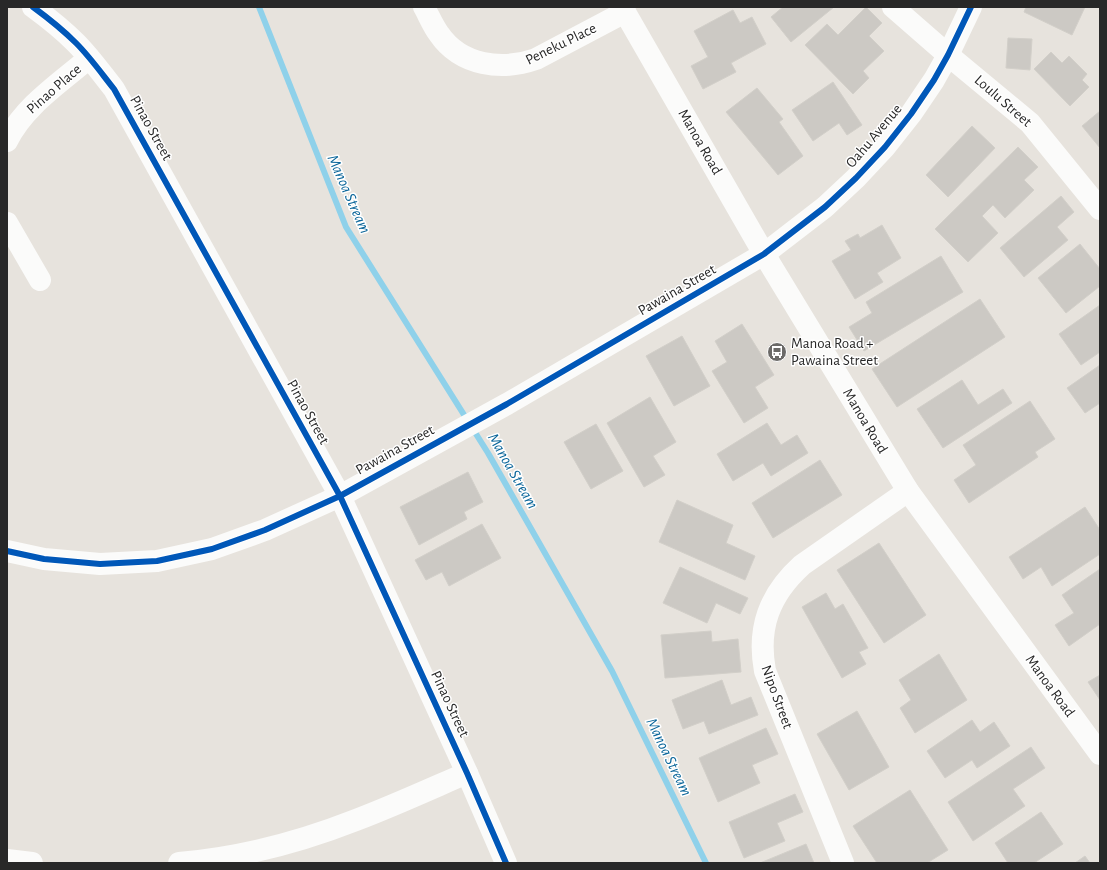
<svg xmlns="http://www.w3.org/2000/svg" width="1107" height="870" viewBox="0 0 1107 870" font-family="'Alegreya Sans',sans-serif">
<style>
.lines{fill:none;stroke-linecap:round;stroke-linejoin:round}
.stream{stroke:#8fd1ea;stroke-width:6}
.building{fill:#ccc9c4;stroke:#d2cfc9}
.street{stroke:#fbfbfa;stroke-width:22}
.secondary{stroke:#fbfbfa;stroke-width:22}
.cycleway-casing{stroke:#fff;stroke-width:8}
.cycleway{stroke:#0057b8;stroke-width:6}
.labels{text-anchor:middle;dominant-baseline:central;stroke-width:3;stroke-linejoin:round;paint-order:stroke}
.street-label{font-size:15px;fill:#282828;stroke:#fff}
.poi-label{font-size:15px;fill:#282828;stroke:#fff;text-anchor:start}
.water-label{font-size:16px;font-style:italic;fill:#0b669a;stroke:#fff}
</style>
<rect width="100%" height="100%" fill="#e7e3dd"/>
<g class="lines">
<path class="stream" d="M259,7L346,227L488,453L612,671L706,863"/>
</g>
<g class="building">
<path d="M783,7H834L791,42L771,17Z"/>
<path d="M866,7L882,23L869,36L884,51L863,71L869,78L853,94L805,45L827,24L838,35Z"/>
<path d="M1026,7H1085L1072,35L1024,12Z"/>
<path d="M733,10L740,23L752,17L766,44L731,63L736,72L703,89L691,66L708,57L694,31Z"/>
<path d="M1008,38L1032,39L1030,70L1006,68Z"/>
<path d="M1051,52L1062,63L1069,56L1087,74L1082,80L1089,87L1070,106L1034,69Z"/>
<path d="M833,82L862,125L847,135L839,123L813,141L792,110Z"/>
<path d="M757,88L783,119L779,122L803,156L778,175L726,112Z"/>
<path d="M1100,111V148L1082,126Z"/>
<path d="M972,126L995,148L948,197L926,175Z"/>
<path d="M1018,147L1038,167L1024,180L1034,190L1005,218L993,205L982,216L998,233L968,262L935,229Z"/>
<path d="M1061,196L1074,212L1057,227L1068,240L1024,277L1000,248Z"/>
<path d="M882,225L901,258L877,273L883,282L855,299L832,261L851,250L845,241L858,234L860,238Z"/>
<path d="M1080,244L1100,269V286L1066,313L1038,278Z"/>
<path d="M941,256L963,292L864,351L849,327L872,313L866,302Z"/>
<path d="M980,299L1005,337L897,407L872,369Z"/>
<path d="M1100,305V352L1081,365L1059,334Z"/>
<path d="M742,324L774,375L755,387L768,408L744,423L712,371L727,362L715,341Z"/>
<path d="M682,336L710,386L674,406L646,356Z"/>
<path d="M1100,365V403L1085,413L1067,388Z"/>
<path d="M962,380L978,405L1003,389L1012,403L943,448L917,409Z"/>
<path d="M650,397L676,442L653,456L665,475L644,487L607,423Z"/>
<path d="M1030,401L1055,439L1035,452L1038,457L969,503L954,480L976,465L963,445Z"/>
<path d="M767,423L781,445L797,435L808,453L771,476L763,463L733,481L717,454Z"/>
<path d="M596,424L623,471L591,489L564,442Z"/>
<path d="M820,460L842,495L773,538L752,503Z"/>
<path d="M468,472L483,502L464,512L467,519L419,545L400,507Z"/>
<path d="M677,500L733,525L726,543L755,556L745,580L659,542Z"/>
<path d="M1085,507L1100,530V554L1052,586L1041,567L1023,579L1009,557Z"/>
<path d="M482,524L501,558L449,586L442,572L426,580L415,560Z"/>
<path d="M879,543L926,615L884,643L837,570Z"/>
<path d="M680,567L748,598L740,614L716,603L707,623L663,603Z"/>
<path d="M1100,569V624L1069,646L1055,625L1074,613L1062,595Z"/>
<path d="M826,593L835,609L843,604L868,648L859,652L866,664L842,678L802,607Z"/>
<path d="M711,631L712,642L738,639L741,672L665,678L661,635Z"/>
<path d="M939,654L967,700L915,733L900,708L911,700L899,680Z"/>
<path d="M1100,675V700L1088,682Z"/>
<path d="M722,680L731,705L751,697L758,715L709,734L704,721L683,729L672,700Z"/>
<path d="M857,711L889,767L849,790L817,734Z"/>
<path d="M972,720L980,732L994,722L1010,746L977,768L972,760L945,778L927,751Z"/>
<path d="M766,728L778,754L752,765L760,783L718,802L699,758Z"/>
<path d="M1031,747L1045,768L1013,789L1025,806L973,841L948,802Z"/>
<path d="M910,790L948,850L927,863H877L853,826Z"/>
<path d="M795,794L803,812L777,823L785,841L744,858L729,822Z"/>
<path d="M1041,812L1063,844L1034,863H1008L995,843Z"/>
<path d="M806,844L814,863H760Z"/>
<path d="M1085,856L1090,863H1075Z"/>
</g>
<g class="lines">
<g class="street">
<path d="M33,7C48,18 63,30 76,43C90,57 102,74 114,89L340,496L467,773L506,863"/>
<path d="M424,7C429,16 433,26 439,34C461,66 502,71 536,59L625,12"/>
<path d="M893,7L948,55L1030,123L1100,209"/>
<path d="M7,141C24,106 60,83 89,58"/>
<path d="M7,223L40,280"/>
<path d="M7,551L44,559L100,564L157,561L212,549L265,530L340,496L507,404L764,254L825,207L856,178L885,147L911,114L934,80L948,55L971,7"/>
<path d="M7,860L32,863"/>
<path d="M179,863C239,858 300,842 356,820C393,806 430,789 467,773"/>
<path d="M843,863L765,671C757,628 769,595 802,565L908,491"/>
</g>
<path class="secondary" d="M622,7L764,254L908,491L1100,754"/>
<g class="cycleway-casing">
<g id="cycleway">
<path d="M33,7C48,18 63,30 76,43C90,57 102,74 114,89L340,496L467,773L506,863"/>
<path d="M7,551L44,559L100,564L157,561L212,549L265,530L340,496L507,404L764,254L825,207L856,178L885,147L911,114L934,80L948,55L971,7"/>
</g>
</g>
<use href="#cycleway" class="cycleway"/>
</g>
<defs>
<g id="bus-disc" transform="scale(1)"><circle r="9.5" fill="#6b6967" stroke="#fff"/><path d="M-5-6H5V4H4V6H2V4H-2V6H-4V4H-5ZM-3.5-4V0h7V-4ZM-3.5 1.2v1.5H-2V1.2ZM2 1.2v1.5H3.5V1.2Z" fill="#fff"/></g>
</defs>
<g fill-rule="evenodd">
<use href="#bus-disc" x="777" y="352"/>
</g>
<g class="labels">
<g class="street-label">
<text transform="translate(561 44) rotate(-26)">Peneku Place</text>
<text transform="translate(54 89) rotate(-41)">Pinao Place</text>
<text transform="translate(1003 101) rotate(41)">Loulu Street</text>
<text transform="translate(151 128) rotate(61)">Pinao Street</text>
<text transform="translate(874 136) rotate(-50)">Oahu Avenue</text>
<text transform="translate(700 142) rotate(60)">Manoa Road</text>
<text transform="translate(677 290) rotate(-30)">Pawaina Street</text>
<text transform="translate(308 412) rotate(61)">Pinao Street</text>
<text transform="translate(865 421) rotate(59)">Manoa Road</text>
<text transform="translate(395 450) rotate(-29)">Pawaina Street</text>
<text transform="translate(1050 686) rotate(54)">Manoa Road</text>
<text transform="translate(777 697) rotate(70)">Nipo Street</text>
<text transform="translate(450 704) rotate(65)">Pinao Street</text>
</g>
<g class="poi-label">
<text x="791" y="343">Manoa Road +<tspan x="791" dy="17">Pawaina Street</tspan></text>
</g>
<g class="water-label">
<text transform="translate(349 194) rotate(66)">Manoa Stream</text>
<text transform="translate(513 471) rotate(60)">Manoa Stream</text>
<text transform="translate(669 757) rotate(64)">Manoa Stream</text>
</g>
</g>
<rect width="1107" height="870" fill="none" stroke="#282828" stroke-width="16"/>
</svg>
